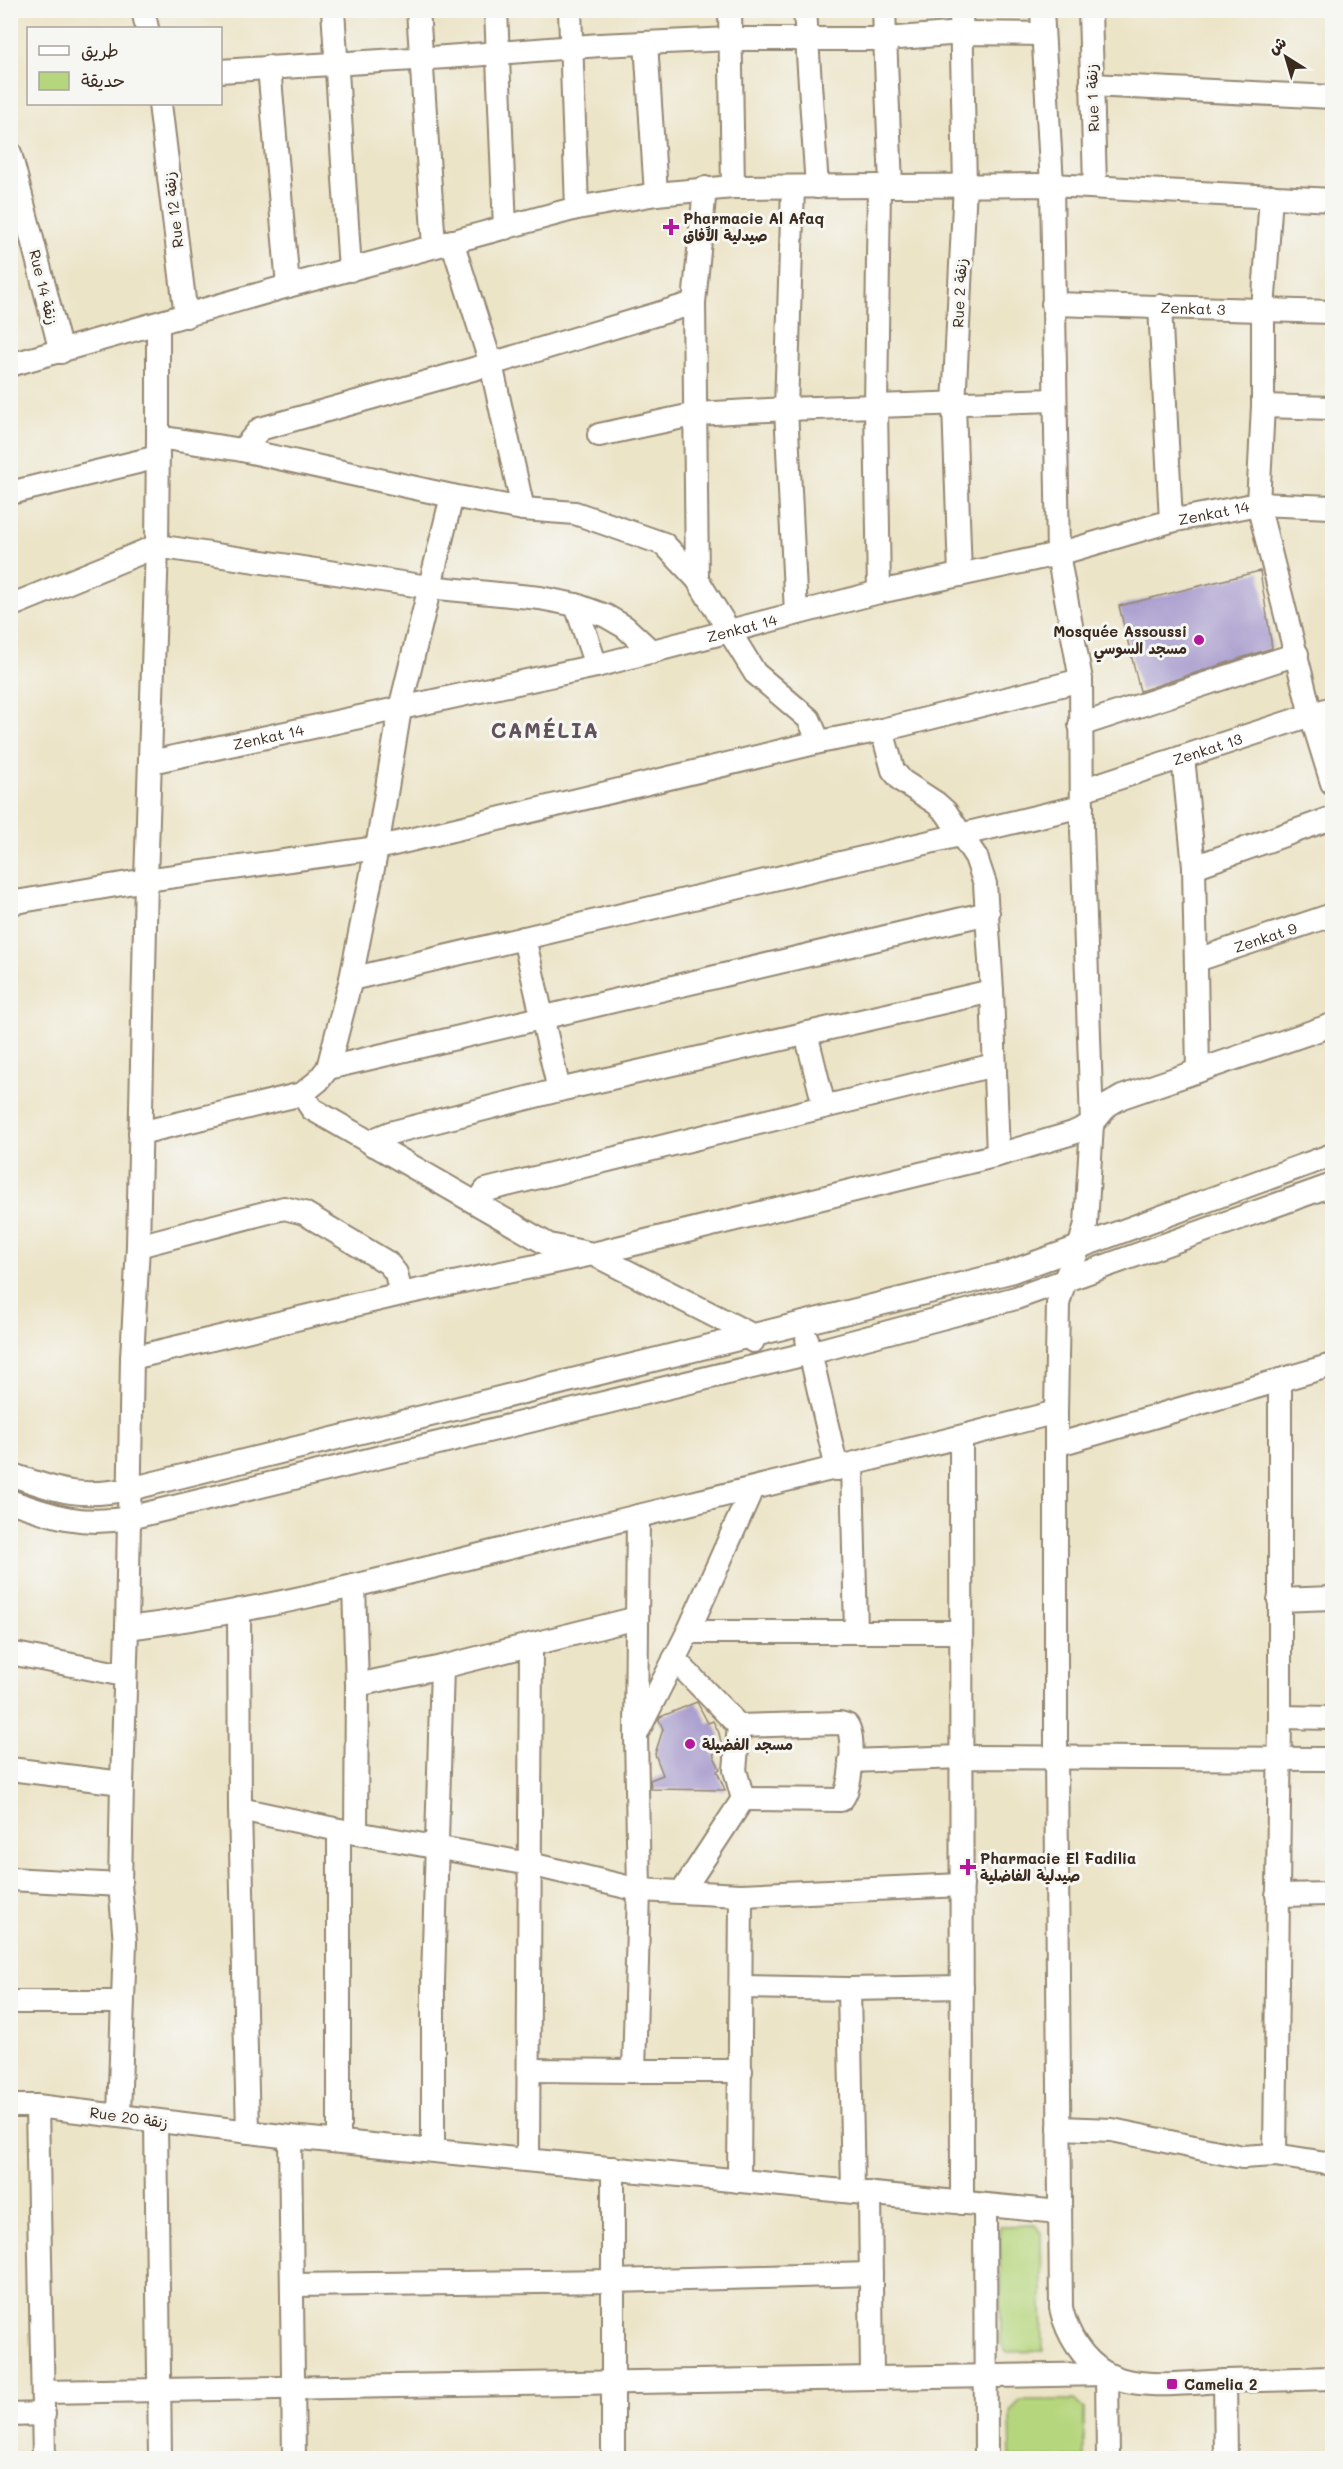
<svg xmlns="http://www.w3.org/2000/svg" width="1343" height="2469" viewBox="0 0 1343 2469" font-family="Mali,'Playpen Sans Arabic',sans-serif">
<style>
.green{fill:#b5d67d;stroke:#78804e;stroke-width:1.5}
.building{fill:#a99dce}
.lines{fill:none;stroke-linecap:round;stroke-linejoin:round}
.minor-casing{stroke:#948772;stroke-width:26}
.minor{stroke:#fff;stroke-width:22}
.poi-dot{fill:#b5179e;stroke:#f6f6f2;stroke-width:2}
.labels{text-anchor:middle;dominant-baseline:central;stroke-width:6;stroke-linejoin:round;paint-order:stroke}
.street-label{font-size:15px;fill:#3b2a1e;stroke:#f6f6f2}
.poi-label{font-size:15px;font-weight:bold;fill:#3b2a1e;stroke:#f6f6f2;text-anchor:start}
.district-label{font-size:21px;font-weight:bold;letter-spacing:1.5px;fill:#62525c;stroke:#f6f6f2}
</style>
<rect width="100%" height="100%" fill="#f6f6f2"/>
<filter id="ink" filterUnits="userSpaceOnUse"><feTurbulence type="fractalNoise" baseFrequency=".0167" numOctaves="2"/><feDisplacementMap in="SourceGraphic" scale="12" xChannelSelector="R" yChannelSelector="G"/><feConvolveMatrix kernelMatrix="1 2 1 2 8 2 1 2 1" color-interpolation-filters="sRGB"/></filter>
<filter id="wash" filterUnits="userSpaceOnUse"><feTurbulence type="fractalNoise" baseFrequency=".008" numOctaves="4" result="noise"/><feDisplacementMap in="SourceGraphic" scale="24" xChannelSelector="R" yChannelSelector="G"/><feGaussianBlur stdDeviation="1.35" result="paint"/><feColorMatrix in="noise" values="0 0 0 0 0 0 0 0 0 0 0 0 0 0 0 0 0 1.4 0 .05"/><feComposite in="paint" operator="in"/></filter>
<g filter="url(#wash)">
<rect width="100%" height="100%" fill="#ece4c7"/>
<g class="green">
<path d="M1035,2225L1041,2233L1043,2351L1006,2352L1001,2343L1000,2226Z"/>
<path d="M1021,2400H1074L1084,2409V2458H1011L1010,2411Z"/>
</g>
<g id="blocks">
<g class="building">
<path d="M1260,571L1272,648L1140,691L1119,606Z"/>
<path d="M697,1702L708,1723L713,1721L719,1733L723,1751L713,1754L720,1769L717,1771L725,1790L651,1789L650,1780L663,1775L655,1754L663,1729L659,1720L660,1717Z"/>
</g>
</g>
</g>
<g filter="url(#ink)">
<use href="#blocks" fill-opacity="0" stroke="#948772" stroke-width="1.5"/>
<g class="lines">
<g class="minor-casing">
<g id="minor">
<path d="M143,10L147,28"/>
<path d="M333,10L350,270"/>
<path d="M418,10L434,246"/>
<path d="M496,10L505,228"/>
<path d="M570,10L577,208"/>
<path d="M730,10L733,187"/>
<path d="M805,10L817,187"/>
<path d="M884,10L891,186"/>
<path d="M1042,10L1052,185L1058,554L1081,680L1082,829L1092,1124L1086,1224L1079,1248L1065,1279L1058,1304L1056,1412V1757L1061,2308C1067,2334 1082,2360 1107,2374C1139,2391 1191,2382 1226,2381C1262,2380 1297,2379 1332,2378"/>
<path d="M1090,10L1095,185"/>
<path d="M646,43L656,194"/>
<path d="M269,67L288,286"/>
<path d="M220,71L446,57L600,45L731,39H886L962,33L1043,34"/>
<path d="M1091,85L1332,97"/>
<path d="M160,104L186,316"/>
<path d="M10,153L61,352"/>
<path d="M879,186L876,407L879,592"/>
<path d="M793,187L786,409L796,613"/>
<path d="M1271,196L1263,310V406L1258,504L1311,715L1332,783"/>
<path d="M452,241L491,364L523,509"/>
<path id="s1" d="M1053,304L1332,312"/>
<path d="M1160,306L1171,521"/>
<path d="M158,325V437L242,450L452,496L523,509L575,513L664,544L697,579L755,673L809,719L819,742"/>
<path d="M10,365L288,286L577,208L656,194L733,187L1052,185L1332,200"/>
<path d="M1263,406L1332,408"/>
<path d="M599,435L697,414L786,409L1054,400"/>
<path d="M242,450L260,429L491,364L694,303"/>
<path d="M10,493L158,457"/>
<path d="M960,575L954,405L965,185L961,10"/>
<path d="M697,579L694,303L705,188"/>
<path d="M576,605L596,666"/>
<path d="M10,606L157,546L428,587L540,598L576,605L606,616L625,627L652,652"/>
<path d="M1080,725L1297,654"/>
<path d="M882,730L893,770L902,781L936,803L946,812L976,857L985,884L992,991L998,1155"/>
<path d="M1183,757L1194,867L1198,1071"/>
<path id="s2" d="M151,762L596,666L879,592L1058,554L1171,521L1258,504L1332,507"/>
<path id="s3" d="M1082,790L1332,708"/>
<path d="M1194,867L1332,818"/>
<path d="M10,903L146,880L377,848L819,742L882,730L1081,680"/>
<path d="M524,938L559,1090"/>
<path id="s4" d="M1197,960L1332,915"/>
<path d="M351,979L1082,806"/>
<path d="M806,1033L824,1106"/>
<path d="M328,1068L988,913"/>
<path d="M302,1094L312,1109L549,1245L593,1254L752,1335L753,1341"/>
<path d="M140,1133L302,1094L318,1081L328,1068L351,979L377,848L400,709L452,496"/>
<path d="M373,1145L378,1138L390,1133L559,1090L992,991"/>
<path d="M477,1203L486,1190L994,1065"/>
<path d="M138,1246L284,1208L304,1213L388,1263L396,1273L401,1294"/>
<path d="M807,1339L837,1469"/>
<path d="M132,1358L401,1294L593,1254L998,1155L1073,1133L1092,1124L1108,1105L1122,1097L1332,1025"/>
<path d="M961,1437L962,2203"/>
<path d="M1056,1445L1332,1365"/>
<path d="M852,1465L856,1632"/>
<path d="M10,1474C59,1491 78,1499 130,1489L1010,1272L1332,1155"/>
<path d="M10,1501C55,1517 82,1526 129,1518L810,1353L1016,1298L1332,1185"/>
<path d="M638,1516L636,1735L639,1890L634,2071H741"/>
<path d="M354,1586L357,1685L356,1833"/>
<path d="M1279,1600L1332,1598"/>
<path d="M239,1610L240,1809L248,2132"/>
<path d="M127,1628C268,1611 407,1573 544,1539C715,1497 886,1457 1056,1412"/>
<path d="M688,1632H961"/>
<path d="M10,1653L124,1675"/>
<path d="M674,1659L739,1726L735,1770L743,1799L682,1892"/>
<path d="M357,1685L442,1667L637,1618"/>
<path d="M1280,1717L1332,1718"/>
<path d="M739,1726L840,1723L847,1725C855,1736 852,1791 841,1800L743,1799"/>
<path d="M639,1729L688,1632L752,1489"/>
<path d="M850,1761L961,1757L1332,1759"/>
<path d="M10,1769L122,1783"/>
<path d="M240,1809L339,1830L530,1864L639,1890L741,1895L962,1885"/>
<path d="M339,1830V2141"/>
<path d="M10,1879L120,1885"/>
<path d="M1277,1895L1332,1894"/>
<path d="M742,1987L849,1989L962,1987"/>
<path d="M849,1989L853,2191"/>
<path d="M10,2002H122"/>
<path d="M529,2070L634,2071"/>
<path d="M10,2106H37L290,2137L1059,2212"/>
<path d="M37,2106L44,2458"/>
<path d="M119,2115L125,1942L120,1885L122,1783L127,1628L132,1358L138,1246L146,880L157,546L158,437"/>
<path d="M156,2121L160,2458"/>
<path d="M1059,2128L1112,2130L1242,2157L1275,2155L1332,2164"/>
<path d="M290,2137L294,2458"/>
<path d="M433,2150V1981L442,1667"/>
<path d="M1275,2155L1280,1717V1380"/>
<path d="M528,2160L531,1646"/>
<path d="M613,2168V2458"/>
<path d="M739,2181L741,1895"/>
<path d="M870,2193L872,2377"/>
<path d="M985,2205L986,2458"/>
<path d="M292,2285L613,2281L871,2274"/>
<path d="M1107,2374L1108,2458"/>
<path d="M1225,2381L1226,2458"/>
<path d="M43,2392L1107,2374"/>
<path d="M10,2415L44,2414"/>
</g>
</g>
<use href="#minor" class="minor"/>
</g>
</g>
<g class="poi-dot">
<path d="M668 218h6v6h6v6h-6v6h-6v-6h-6v-6h6z"/>
<circle cx="1199" cy="640" r="6"/>
<circle cx="690" cy="1744" r="6"/>
<path d="M965 1858h6v6h6v6h-6v6h-6v-6h-6v-6h6z"/>
<rect x="1166" y="2378" width="12" height="12" rx="3"/>
</g>
<g class="labels">
<g class="street-label">
<text transform="translate(1092 98) rotate(-92)">Rue 1 زنقة</text>
<text transform="translate(173 210) rotate(-97)">Rue 12 زنقة</text>
<text transform="translate(44 287) rotate(76)">Rue 14 زنقة</text>
<text transform="translate(959 293) rotate(-87)">Rue 2 زنقة</text>
<text stroke="none"><textPath href="#s1" startOffset="140">Zenkat 3</textPath></text>
<text stroke="none"><textPath href="#s2" startOffset="1092">Zenkat 14</textPath></text>
<text stroke="none"><textPath href="#s2" startOffset="606">Zenkat 14</textPath></text>
<text stroke="none"><textPath href="#s2" startOffset="120">Zenkat 14</textPath></text>
<text stroke="none"><textPath href="#s3" startOffset="132">Zenkat 13</textPath></text>
<text stroke="none"><textPath href="#s4" startOffset="72">Zenkat 9</textPath></text>
<text transform="translate(129 2117) rotate(8)">Rue 20 زنقة</text>
</g>
<g class="poi-label">
<text x="683" y="218">Pharmacie Al Afaq<tspan x="683" dy="17">صيدلية الاًفاق</tspan></text>
<text x="1187" y="631" text-anchor="end">Mosquée Assoussi<tspan x="1187" dy="17">مسجد السوسي</tspan></text>
<text x="702" y="1744">مسجد الفضيلة</text>
<text x="980" y="1858">Pharmacie El Fadilia<tspan x="980" dy="17">صيدلية الفاضلية</tspan></text>
<text x="1184" y="2384">Camelia 2</text>
</g>
<g class="district-label">
<text x="545" y="729">CAMÉLIA</text>
</g>
</g>
<rect width="1343" height="2469" fill="none" stroke="#f6f6f2" stroke-width="36"/>
<rect x="27" y="27" width="195" height="78" fill="#f6f6f2" stroke="#aba49d" stroke-width="1.5"/>
<rect x="39" y="46" width="30" height="9" fill="#ffffff" stroke="#aba49d" stroke-width="1.5"/>
<text x="81" y="57" font-size="18" fill="#3b2a1e">طريق</text>
<rect x="39" y="72" width="30" height="18" fill="#b5d67d" stroke="#aba49d" stroke-width="1.5"/>
<text x="81" y="87" font-size="18" fill="#3b2a1e">حديقة</text>
<g transform="translate(1286 57) rotate(323)" stroke="#f6f6f2" stroke-width="4.5" paint-order="stroke">
<path d="M0-4.5L10 22L0 15L-10 22Z" fill="#3b2a1e"/>
<text y="-9" font-size="16" font-weight="bold" text-anchor="middle" fill="#3b2a1e">ش</text>
</g>
</svg>
